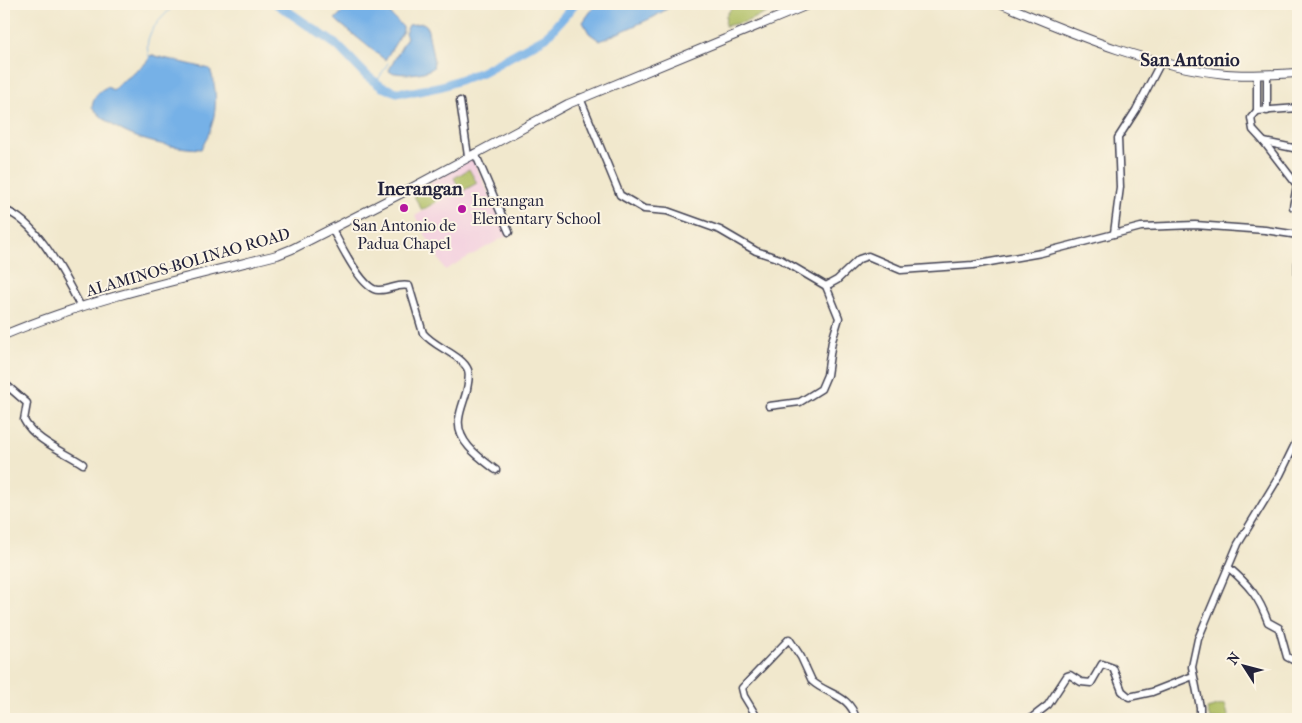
<svg xmlns="http://www.w3.org/2000/svg" width="1302" height="723" viewBox="0 0 1302 723" font-family="'IM FELL French Canon',serif">
<style>
.built{fill:#f3cfdf}
.green{fill:#acbc5f;stroke:#676f4d}
.water{fill:#76b1e7;stroke:#4c6a91}
.lines{fill:none;stroke-linecap:round;stroke-linejoin:round}
.stream{stroke:#76b1e7;stroke-width:1}
.river{stroke:#76b1e7;stroke-width:9}
.minor-casing{stroke:#414051;stroke-width:9}
.major-casing{stroke:#414051;stroke-width:10}
.minor{stroke:#fff;stroke-width:6}
.major{stroke:#fff;stroke-width:8}
.poi-dot{fill:#b5179e;stroke:#fcf5e5;stroke-width:2}
.labels{text-anchor:middle;dominant-baseline:central;stroke-width:4;stroke-linejoin:round;paint-order:stroke}
.poi-label{font-size:16px;fill:#22223b;stroke:#fcf5e5;text-anchor:start}
.street-label{font-size:16px;fill:#22223b;stroke:#fcf5e5}
.quarter-label{font-size:19px;font-weight:bold;fill:#22223b;stroke:#fcf5e5}
</style>
<rect width="100%" height="100%" fill="#fcf5e5"/>
<filter id="ink" filterUnits="userSpaceOnUse"><feTurbulence type="fractalNoise" baseFrequency=".02" numOctaves="2"/><feDisplacementMap in="SourceGraphic" scale="10" xChannelSelector="R" yChannelSelector="G"/><feConvolveMatrix kernelMatrix="1 2 1 2 8 2 1 2 1" color-interpolation-filters="sRGB"/></filter>
<filter id="wash" filterUnits="userSpaceOnUse"><feTurbulence type="fractalNoise" baseFrequency=".0096" numOctaves="4" result="noise"/><feDisplacementMap in="SourceGraphic" scale="20" xChannelSelector="R" yChannelSelector="G"/><feGaussianBlur stdDeviation="1.12" result="paint"/><feColorMatrix in="noise" values="0 0 0 0 0 0 0 0 0 0 0 0 0 0 0 0 0 1.4 0 .05"/><feComposite in="paint" operator="in"/></filter>
<g filter="url(#wash)">
<rect width="100%" height="100%" fill="#f1e8cd"/>
<path class="built" d="M472,158L508,235L445,270L415,216L440,201L430,182Z"/>
<g class="green">
<path d="M734,4H789L745,22L725,26L726,16Z"/>
<path d="M469,169L477,183L461,192L454,178Z"/>
<path d="M429,188L436,202L422,210L414,196Z"/>
<path d="M1225,704L1229,719H1210L1207,709Z"/>
</g>
<g class="water">
<path d="M350,4H384L392,16L403,27V31L385,60L338,22L335,19Z"/>
<path d="M596,4H672L673,5L654,17L600,41L589,33L583,22Z"/>
<path d="M423,23L427,26L434,62L433,68C421,75 403,75 390,72L389,70L407,37L405,33L409,25Z"/>
<path d="M151,55L210,69C220,97 216,124 201,149C162,147 118,138 92,107C93,97 98,91 107,87L113,90C124,78 145,69 151,55Z"/>
</g>
<g class="lines">
<g class="stream">
<path d="M281,6L283,4"/>
<path d="M150,59C140,34 160,21 175,4"/>
<path d="M376,83L388,63"/>
</g>
<path class="river" d="M277,4L338,46L367,76L382,87L397,92H414L442,86L482,72L546,37L575,4"/>
</g>
</g>
<g filter="url(#ink)">
<g class="lines">
<g class="minor-casing">
<g id="minor">
<path d="M1267,75V111"/>
<path d="M580,98L620,195L644,209L667,211L720,230L756,251L780,259L826,286L837,280L859,259L868,256L901,270L973,265L1041,253L1141,227L1195,225L1265,230L1298,235"/>
<path d="M460,101L468,156"/>
<path d="M1257,111V75"/>
<path d="M1264,142L1298,149"/>
<path d="M475,153L509,232"/>
<path d="M1293,207L1297,185L1264,142L1253,130L1251,118L1257,111L1298,108"/>
<path d="M4,210C38,221 65,278 81,307"/>
<path d="M332,229C340,243 362,290 378,290C389,291 398,283 409,286L423,333C434,347 462,355 468,370C470,376 468,383 467,389C465,399 460,409 459,419C456,442 480,458 496,470"/>
<path d="M1114,233L1120,187L1118,138L1136,110L1161,62"/>
<path d="M1298,263V283"/>
<path d="M4,383L27,403L24,420C34,440 65,452 83,464"/>
<path d="M769,406L800,402L821,389L827,375L832,341L839,318L826,286"/>
<path d="M1228,567C1249,585 1259,597 1268,622L1279,628L1287,657L1293,660L1298,659"/>
<path d="M758,719L744,696L742,688L789,639L801,657L812,681C827,695 850,694 856,719"/>
<path d="M1030,719L1048,705L1067,676L1070,675L1081,682L1091,683L1102,664L1113,668L1122,691L1129,697L1152,692L1193,676"/>
<path d="M1200,719V707L1192,667L1198,639L1238,544L1280,475L1298,438"/>
</g>
</g>
<g class="major-casing">
<g id="major">
<path d="M1002,4C1074,34 1147,66 1226,74C1250,76 1274,74 1298,73"/>
<path d="M4,335C92,298 185,278 277,255L292,249L402,193L568,104L810,4"/>
</g>
</g>
<use href="#minor" class="minor"/>
<use href="#major" class="major"/>
</g>
</g>
<g class="poi-dot">
<circle cx="404" cy="208" r="5"/>
<circle cx="462" cy="209" r="5"/>
</g>
<g class="labels">
<g class="poi-label">
<text x="472" y="200">Inerangan<tspan x="472" dy="18">Elementary School</tspan></text>
<text x="404" y="225" text-anchor="middle">San Antonio de<tspan x="404" dy="18">Padua Chapel</tspan></text>
</g>
<g class="street-label">
<text transform="translate(188 262) rotate(-16)">ALAMINOS-BOLINAO ROAD</text>
</g>
<g class="quarter-label">
<text x="1190" y="60">San Antonio</text>
<text x="420" y="189">Inerangan</text>
</g>
</g>
<rect width="1302" height="723" fill="none" stroke="#fcf5e5" stroke-width="20"/>
<g transform="translate(1244 666) rotate(306)" stroke="#fcf5e5" stroke-width="4" paint-order="stroke">
<path d="M0-4L9 19L0 12L-9 19Z" fill="#22223b"/>
<text y="-8" font-size="14" font-weight="bold" text-anchor="middle" fill="#22223b">N</text>
</g>
</svg>
